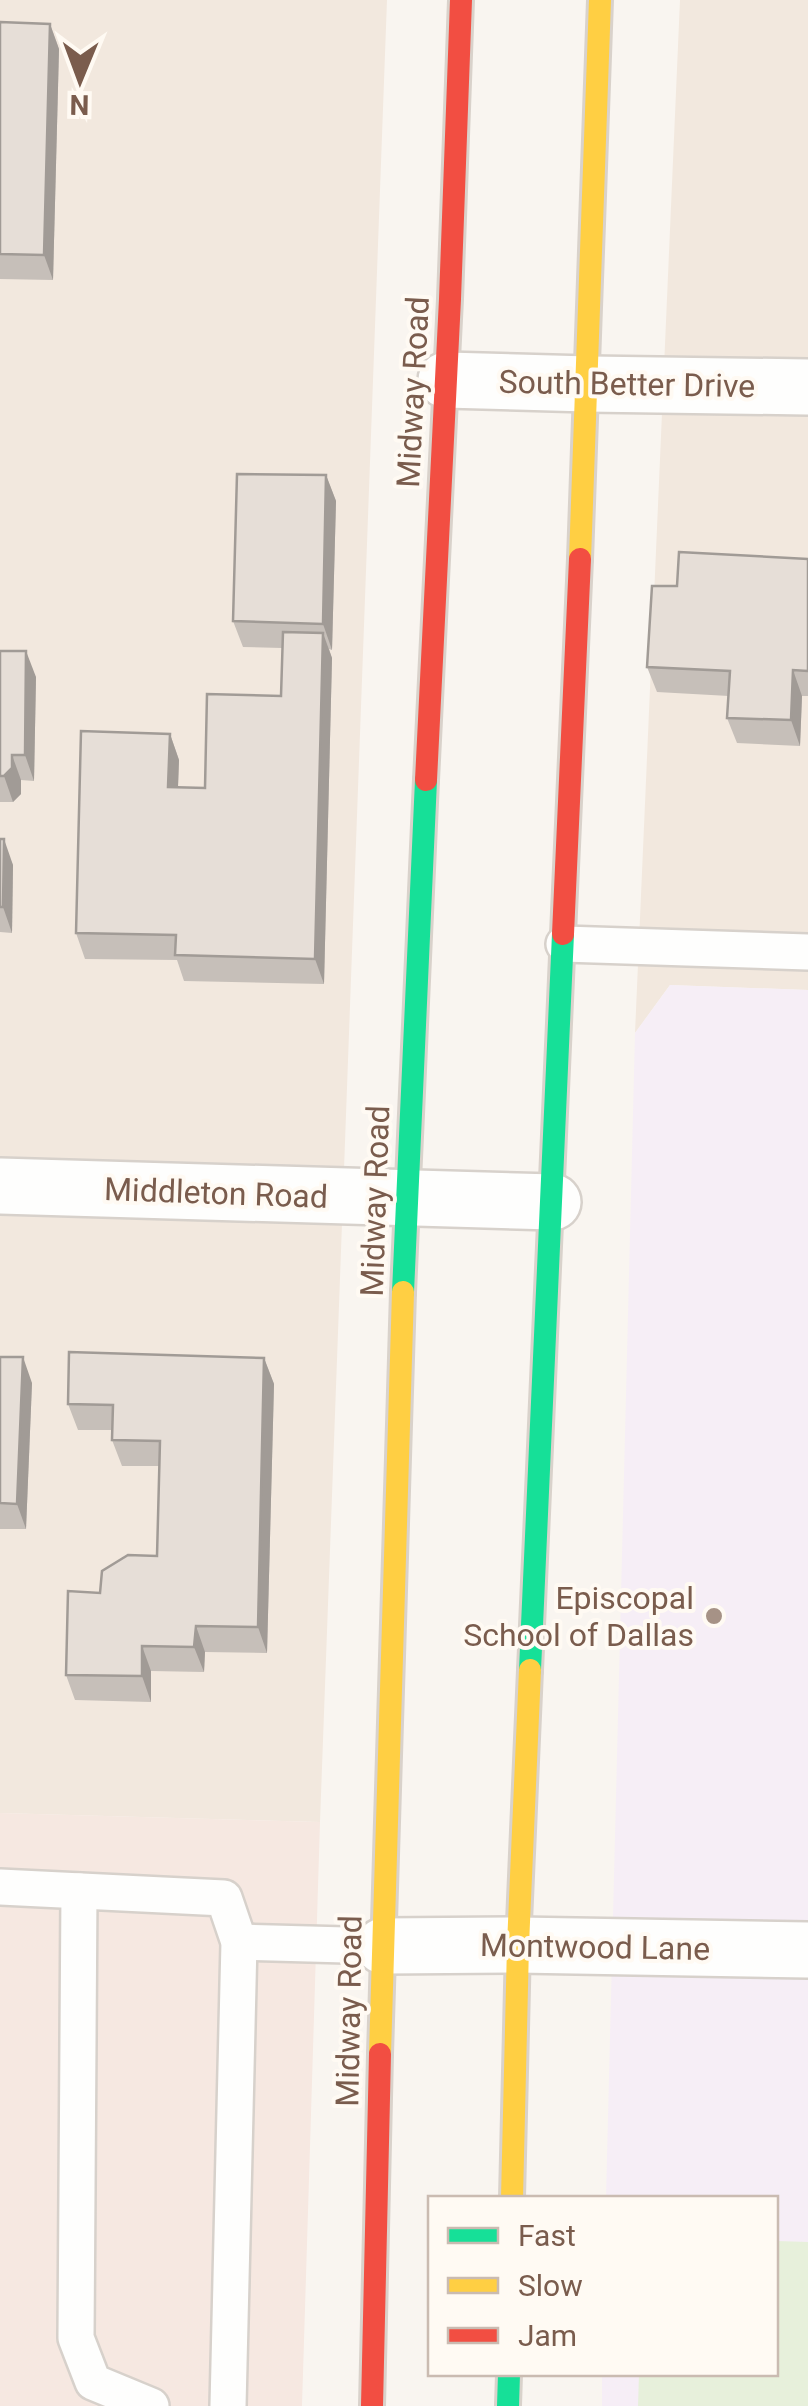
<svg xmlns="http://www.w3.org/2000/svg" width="808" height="2406" viewBox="0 0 808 2406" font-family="Roboto,sans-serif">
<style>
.residential{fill:#f2e8de}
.commercial{fill:#f6e8e1}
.education{fill:#f6eef6}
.green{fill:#e7f0db}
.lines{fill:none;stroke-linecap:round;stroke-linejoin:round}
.lane-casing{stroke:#d7d1cb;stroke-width:40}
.street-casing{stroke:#d7d1cb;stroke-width:60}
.fast-casing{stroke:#d9d2cb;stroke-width:28}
.slow-casing{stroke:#d9d2cb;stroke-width:28}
.jam-casing{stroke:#d9d2cb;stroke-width:28}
.lane{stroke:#fefefd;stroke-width:35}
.street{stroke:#fefefd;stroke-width:55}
.fast{stroke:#16e098;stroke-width:22}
.slow{stroke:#ffcf43;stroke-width:22}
.jam{stroke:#f24e42;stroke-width:22}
.wall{fill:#c6bfb9}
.shaded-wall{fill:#a19b96}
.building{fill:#e6ded7;stroke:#a19b96;stroke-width:2.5}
.poi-dot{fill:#a69286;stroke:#fffaf3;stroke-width:4}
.labels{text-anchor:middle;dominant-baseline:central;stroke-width:8;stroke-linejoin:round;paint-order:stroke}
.street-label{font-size:32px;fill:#7a5c4d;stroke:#fffaf3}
.poi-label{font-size:32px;fill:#7a5c4d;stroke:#fffaf3;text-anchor:end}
</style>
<rect width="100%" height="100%" fill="#f9f5f0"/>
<g class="residential">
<path d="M0,0H387L320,1822L0,1813Z"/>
<path d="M680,0H808V990L670,985L635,1033Z"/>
</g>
<path class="commercial" d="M0,1813L320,1822L302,2406H0Z"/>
<path class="education" d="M670,985L808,990V2406H602V2374H776V2198H606L635,1033Z"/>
<path class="green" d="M776,2241L808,2242V2406H638L639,2374H776Z"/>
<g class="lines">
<g class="lane-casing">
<g id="lane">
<path d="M564,944L808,952"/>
<path d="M0,1887L224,1898L239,1942L228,2406"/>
<path d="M79,1891L76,2338L93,2382L151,2406"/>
<path d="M239,1942L383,1946"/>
</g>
</g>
<g class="street-casing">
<g id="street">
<path d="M446,380L588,384L808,387"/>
<path d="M0,1186L553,1202"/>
<path d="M383,1946L518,1945L808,1950"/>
</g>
</g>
<g class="fast-casing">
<g id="fast">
<path d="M403,1292L426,780"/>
<path d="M530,1670L563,934"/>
<path d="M508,2406L509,2374"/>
</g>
</g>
<g class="slow-casing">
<g id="slow">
<path d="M580,559L600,0"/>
<path d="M380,2054L403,1292"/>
<path d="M512,2198L518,1945L530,1670"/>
</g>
</g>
<g class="jam-casing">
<g id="jam">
<path d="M426,780L450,299L461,0"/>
<path d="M563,934L580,559"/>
<path d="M372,2406L380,2054"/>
</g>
</g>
<use href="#lane" class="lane"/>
<use href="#street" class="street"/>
<use href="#fast" class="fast"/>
<use href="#slow" class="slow"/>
<use href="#jam" class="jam"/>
</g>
<g class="wall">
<path d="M0,22L50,24L59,49L53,280L0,279Z"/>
<path d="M326,475L336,501L332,650L329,649L332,658L324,984L184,981L177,960L85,959L76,933L170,734L179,760L178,787L205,788L281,696L282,648L243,647L233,621Z"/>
<path d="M808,559V696H802L800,746L737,743L727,718L729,696L657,692L647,667L677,586Z"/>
<path d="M0,651L36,677L34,781L21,780V794L13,802H0Z"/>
<path d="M0,839L13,865L12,933L0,932Z"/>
<path d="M0,1357L32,1383L26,1529H0Z"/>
<path d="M264,1358L274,1384L267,1653L205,1652L204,1672L151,1671V1702L75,1700L66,1675L100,1593L157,1556L159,1466H122L112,1440L113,1430H78L68,1404Z"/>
</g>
<g class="shaded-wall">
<path d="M50,24L59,49L53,280L44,255Z"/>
<path d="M326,475L336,501L332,650L323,624Z"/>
<path d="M323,633L332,658L324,984L315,959Z"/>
<path d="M26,651L36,677L34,781L25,755Z"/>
<path d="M793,670L802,696L800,746L791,720Z"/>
<path d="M170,734L179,760L177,813L168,787Z"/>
<path d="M12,755L21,780V794L13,802L4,776Z"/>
<path d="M4,839L13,865L12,933L3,907Z"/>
<path d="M23,1357L32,1383L26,1529L17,1504Z"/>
<path d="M264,1358L274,1384L267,1653L258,1627Z"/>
<path d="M196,1626L205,1652L204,1672L194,1647Z"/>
<path d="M142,1646L151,1671V1702L142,1676Z"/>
</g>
<g class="building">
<path d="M0,22L50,24L44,255L0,254Z"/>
<path d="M237,474L326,475L323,624L233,621Z"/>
<path d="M679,552L808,559V671L793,670L791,720L727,718L730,671L647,667L652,586H677Z"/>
<path d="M283,632L323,633L315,959L175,955L176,935L76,933L81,731L170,734L168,787L205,788L207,694L281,696Z"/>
<path d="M0,651H26L25,755H12V768L4,776H0Z"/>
<path d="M0,839H4L3,907H0Z"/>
<path d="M69,1352L264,1358L258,1627L196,1626L194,1647L142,1646V1676L66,1675L68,1591L100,1593L102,1571L128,1555L157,1556L160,1441L112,1440L113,1405L68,1404Z"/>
<path d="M0,1357H23L17,1504L0,1503Z"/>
</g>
<circle class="poi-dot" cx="714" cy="1616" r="10"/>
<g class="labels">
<g class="street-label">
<text transform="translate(627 384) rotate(1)">South Better Drive</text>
<text transform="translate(413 392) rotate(-87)">Midway Road</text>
<text transform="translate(216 1193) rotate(2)">Middleton Road</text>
<text transform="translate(375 1201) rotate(-88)">Midway Road</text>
<text transform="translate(595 1947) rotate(1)">Montwood Lane</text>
<text transform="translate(349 2011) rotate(-89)">Midway Road</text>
</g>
<g class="poi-label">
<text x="694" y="1598">Episcopal<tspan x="694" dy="37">School of Dallas</tspan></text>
</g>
</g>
<rect x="428" y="2196" width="350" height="180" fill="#fffaf3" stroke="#cabbb1" stroke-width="2.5"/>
<rect x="448" y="2228" width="50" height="15" fill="#16e098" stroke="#cabbb1" stroke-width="2.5"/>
<text x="518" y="2246" font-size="30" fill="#7a5c4d">Fast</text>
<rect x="448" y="2278" width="50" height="15" fill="#ffcf43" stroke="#cabbb1" stroke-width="2.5"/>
<text x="518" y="2296" font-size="30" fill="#7a5c4d">Slow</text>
<rect x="448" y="2328" width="50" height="15" fill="#f24e42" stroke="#cabbb1" stroke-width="2.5"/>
<text x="518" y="2346" font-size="30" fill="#7a5c4d">Jam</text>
<g transform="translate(80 80) rotate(181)" stroke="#fffaf3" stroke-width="8" paint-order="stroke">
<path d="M0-8L18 38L0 25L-18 38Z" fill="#7a5c4d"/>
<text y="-15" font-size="28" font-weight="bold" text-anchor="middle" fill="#7a5c4d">N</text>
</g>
</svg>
